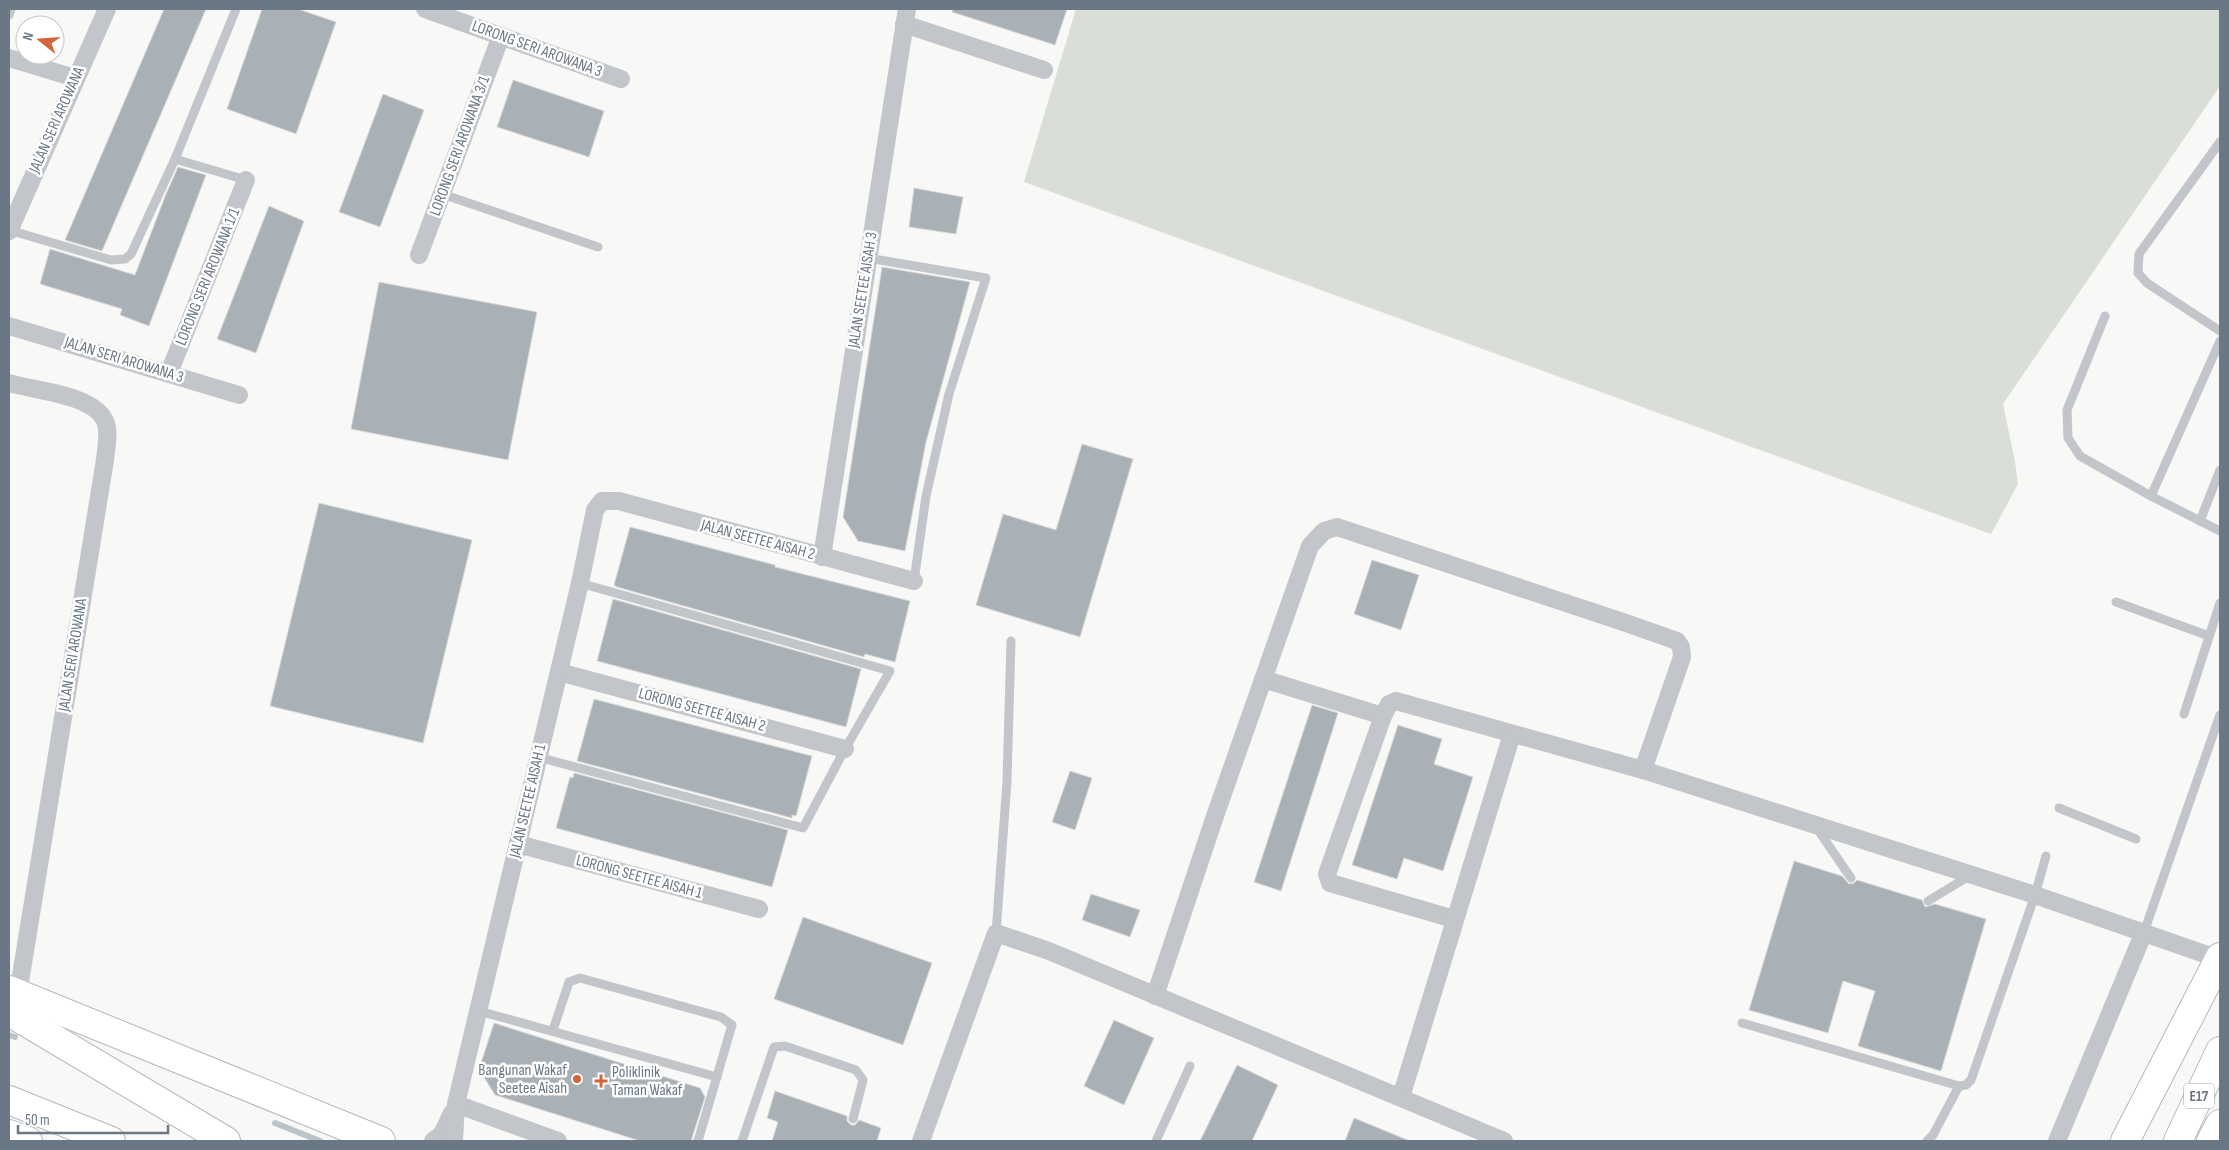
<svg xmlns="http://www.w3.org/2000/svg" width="2229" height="1150" viewBox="0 0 2229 1150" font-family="'Sofia Sans Condensed',sans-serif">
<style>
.green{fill:#d9ded7}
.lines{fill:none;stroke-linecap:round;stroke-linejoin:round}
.stream{stroke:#bbc4c9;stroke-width:6}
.building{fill:#a9b0b6;stroke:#d9dad8}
.highway-casing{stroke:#b5b8bb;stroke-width:30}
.lane{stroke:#c2c5c9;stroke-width:9}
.street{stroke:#c2c5c9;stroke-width:18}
.highway{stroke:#fff;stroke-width:28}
.poi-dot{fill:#d3653a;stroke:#fff;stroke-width:2}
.labels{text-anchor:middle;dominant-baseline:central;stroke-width:5;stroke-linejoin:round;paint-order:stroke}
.shield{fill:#fff;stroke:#97a0a9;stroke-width:1}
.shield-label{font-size:15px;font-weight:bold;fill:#6a7784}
.street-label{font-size:16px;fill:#6a7784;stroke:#fff}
.poi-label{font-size:16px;fill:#6a7784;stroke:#fff;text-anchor:end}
</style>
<rect width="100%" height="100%" fill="#f8f8f6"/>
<path class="green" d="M1076,9H2220V86L2003,404L2015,462L2018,484L1991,534L1024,182Z"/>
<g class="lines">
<g class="stream">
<path d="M9,1035L15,1037"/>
<path d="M275,1123L320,1141"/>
</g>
</g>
<g class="building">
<path d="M164,9H206L102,251L65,240Z"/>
<path d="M262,9H298L336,22L296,134L227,109Z"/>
<path d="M953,9H1067L1055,45L952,12Z"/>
<path d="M513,80L604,111L589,157L497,127Z"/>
<path d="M383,94L424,110L380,227L339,212Z"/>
<path d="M178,167L206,175L149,326L120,315L122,309L40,284L50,249L135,275L166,194Z"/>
<path d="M914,188L963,197L956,234L909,227Z"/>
<path d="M269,206L304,221L256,353L217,339Z"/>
<path d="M882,267L970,282L926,442L905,551L858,541L843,517Z"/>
<path d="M379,282L537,312L508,460L351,429Z"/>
<path d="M1082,444L1133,459L1080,637L976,605L1003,514L1056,530Z"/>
<path d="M319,503L472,540L423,743L270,706Z"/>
<path d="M630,527L775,565V567L910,601L895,662L865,654L864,657L617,587L614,585Z"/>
<path d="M1372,560L1419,575L1401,630L1354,614Z"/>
<path d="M613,599L861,669L846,727L597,661Z"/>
<path d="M594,699L812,756L796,816L792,815V818L577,761Z"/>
<path d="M1312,705L1338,713L1281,891L1254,882Z"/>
<path d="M1398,725L1442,739L1434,764L1473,777L1443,871L1404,858L1397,879L1352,865Z"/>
<path d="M1070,771L1092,778L1075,830L1052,822Z"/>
<path d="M574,773L788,830L772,887L556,828L570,777L573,778Z"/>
<path d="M1794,861L1842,876L1849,884L1854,883L1857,880L1922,900L1925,907L1935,904L1986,919L1941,1071L1858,1046L1875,991L1843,981L1828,1033L1749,1010Z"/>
<path d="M1091,894L1140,910L1130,937L1082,920Z"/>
<path d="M803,917L932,963L903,1045L774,999Z"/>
<path d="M1114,1020L1154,1038L1124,1105L1084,1086Z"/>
<path d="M494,1023L700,1088L705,1097L691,1141H640L495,1095L479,1069Z"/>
<path d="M1237,1065L1278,1085L1252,1141H1200Z"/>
<path d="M775,1091L847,1116V1121L851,1125H855L859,1120L881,1128L877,1141H772L778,1122L767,1118Z"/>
<path d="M1354,1118L1410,1141H1345Z"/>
</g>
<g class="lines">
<g class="highway-casing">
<g id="highway">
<path d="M9,990L381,1141"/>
<path d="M9,1012L226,1141"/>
<path d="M9,1100L111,1141"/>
<path d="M9,1134L28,1141"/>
<path d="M2125,1141L2220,957"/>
<path d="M2178,1141L2220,1051"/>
<path d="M2211,1141L2220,1124"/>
</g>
</g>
<g class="lane">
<path d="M9,15L11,9"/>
<path d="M2220,142L2139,254L2138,273L2147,283L2220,331"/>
<path d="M175,159L246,180"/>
<path d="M442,194L598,247"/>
<path d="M9,230L111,260L125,259L131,254L175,159L236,9"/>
<path d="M868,258L986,278L949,394L926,496L914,581"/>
<path d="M2105,316L2067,410L2068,438L2080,456L2151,496L2220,341"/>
<path d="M2151,496L2220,531"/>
<path d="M2200,521L2220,470"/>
<path d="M2116,602L2209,636"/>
<path d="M2184,714L2220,603"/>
<path d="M538,757L803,828L845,749L890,671L580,583"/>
<path d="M2059,808L2136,839"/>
<path d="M1816,827L1851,878"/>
<path d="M1928,901L1971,875"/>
<path d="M2144,932L2220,715"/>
<path d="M996,933L1007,781L1011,641"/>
<path d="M479,1011L717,1077"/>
<path d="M1742,1023L1959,1086L1966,1085L1971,1080L2035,895L2046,856"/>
<path d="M553,1030L569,982L580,978L721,1017L732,1025L698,1141"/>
<path d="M742,1141L774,1047L785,1046L856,1070L863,1080L853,1119"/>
<path d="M1156,1141L1190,1066"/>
<path d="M1927,1141L1933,1135L1959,1086"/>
</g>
<g class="street">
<path d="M425,9L621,79"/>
<path d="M904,24L1044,70"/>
<path d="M9,58L75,78"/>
<path d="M9,231L107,9"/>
<path d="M419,255L501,36"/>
<path d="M9,326L239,395"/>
<path d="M169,373L246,180"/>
<path d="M9,383C35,391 93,394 105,421C110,432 106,448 105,460L18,994"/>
<path d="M822,557L907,9"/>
<path d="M559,672L845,749"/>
<path d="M1263,679L1383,716"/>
<path d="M518,844L759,909"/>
<path d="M1454,919L1330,883L1327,874L1383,716L1389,704L1396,701L1643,770L2035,895L2219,959"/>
<path d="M1155,996L1214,819L1310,546L1324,531L1337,527L1626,623L1677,641L1681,647L1682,657L1643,770"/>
<path d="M1401,1097L1512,734"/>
<path d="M456,1104L558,1141"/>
<path d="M433,1141L442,1134L452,1113"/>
<path d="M454,1141L456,1104L580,583L595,510L602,501H619L914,581"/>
<path d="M921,1141L996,933L1049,951L1504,1141"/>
<path d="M2057,1141L2144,932"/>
</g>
<use href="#highway" class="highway"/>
</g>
<g class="poi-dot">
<circle cx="577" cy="1079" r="5"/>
<path d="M598.5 1073.5h5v5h5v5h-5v5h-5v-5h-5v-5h5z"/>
</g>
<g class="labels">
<rect class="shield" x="2184" y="1083.5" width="30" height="25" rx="4"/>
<g class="shield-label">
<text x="2199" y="1096">E17</text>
</g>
<g class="street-label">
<text transform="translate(537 49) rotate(20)">LORONG SERI AROWANA 3</text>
<text transform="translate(57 120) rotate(-66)">JALAN SERI AROWANA</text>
<text transform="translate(460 146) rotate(-70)">LORONG SERI AROWANA 3/1</text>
<text transform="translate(208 277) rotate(-68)">LORONG SERI AROWANA 1/1</text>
<text transform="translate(863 290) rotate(-81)">JALAN SEETEE AISAH 3</text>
<text transform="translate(124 360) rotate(17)">JALAN SERI AROWANA 3</text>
<text transform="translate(758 540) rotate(15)">JALAN SEETEE AISAH 2</text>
<text transform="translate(73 655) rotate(-81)">JALAN SERI AROWANA</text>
<text transform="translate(702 710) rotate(15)">LORONG SEETEE AISAH 2</text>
<text transform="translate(528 801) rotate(-77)">JALAN SEETEE AISAH 1</text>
<text transform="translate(639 877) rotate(15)">LORONG SEETEE AISAH 1</text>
</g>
<g class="poi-label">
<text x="567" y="1070">Bangunan Wakaf<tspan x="567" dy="18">Seetee Aisah</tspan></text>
<text x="612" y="1072" text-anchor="start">Poliklinik<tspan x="612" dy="18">Taman Wakaf</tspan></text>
</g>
</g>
<rect width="2229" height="1150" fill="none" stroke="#6a7784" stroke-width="20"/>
<g transform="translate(40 40) rotate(287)"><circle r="24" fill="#ffffff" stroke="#c3c9ce"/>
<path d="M0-4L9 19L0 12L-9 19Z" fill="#d3653a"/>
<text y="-8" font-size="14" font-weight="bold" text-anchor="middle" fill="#6a7784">N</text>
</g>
<path d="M18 1125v8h150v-8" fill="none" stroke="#6a7784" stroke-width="2.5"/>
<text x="25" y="1125" font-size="15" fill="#6a7784" stroke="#ffffff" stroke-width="4" paint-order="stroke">50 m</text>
</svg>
